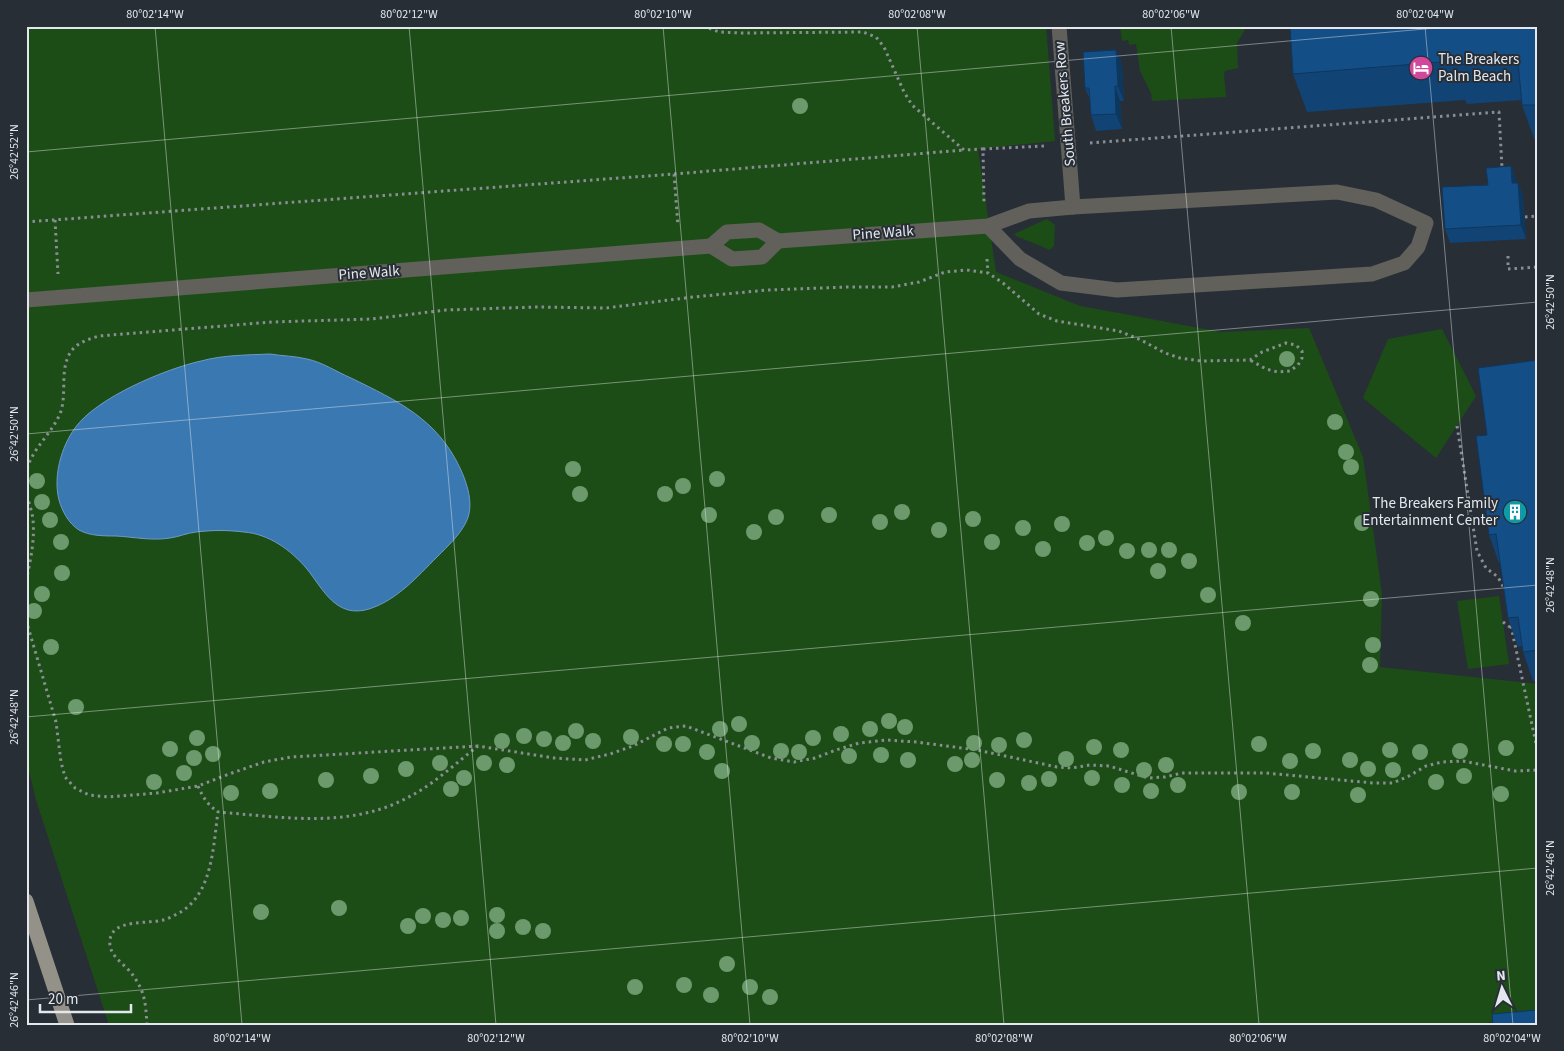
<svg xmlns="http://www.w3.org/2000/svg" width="1564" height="1051" viewBox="0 0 1564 1051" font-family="'Source Sans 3',sans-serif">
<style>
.green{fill:#1d4d16}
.water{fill:#3a78b2;stroke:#6d9ac4}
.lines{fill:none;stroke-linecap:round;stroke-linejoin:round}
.path{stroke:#898e94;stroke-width:3;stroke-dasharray:2.5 4;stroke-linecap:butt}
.minor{stroke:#61605b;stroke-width:15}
.major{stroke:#939188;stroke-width:15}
.tree{fill:#6c9a6c}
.wall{fill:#114374}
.shaded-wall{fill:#0e375e}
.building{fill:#144e87;stroke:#0e375e}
.ticks{fill:none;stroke:#e4e8ed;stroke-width:1;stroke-opacity:0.45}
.labels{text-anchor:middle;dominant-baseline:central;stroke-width:4;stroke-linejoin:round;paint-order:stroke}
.poi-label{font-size:15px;fill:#e4e8ed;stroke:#282e36;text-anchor:start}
.street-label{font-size:15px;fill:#e4e8ed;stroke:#282e36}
.neatline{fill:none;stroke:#e4e8ed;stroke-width:2}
.ticks-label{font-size:12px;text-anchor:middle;fill:#e4e8ed}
</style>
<rect width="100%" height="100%" fill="#282e36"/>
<g class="green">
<path d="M26,26H1046L1055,141L978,149L996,272L1080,306L1119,313L1221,332L1309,328L1363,457L1382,594L1380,667L1538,684V1014L1475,1025H109L36,800L26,759Z"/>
<path d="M1120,26H1247L1237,43L1238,68L1225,71L1224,74L1226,97L1152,101L1151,93L1140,71L1136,44L1129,45L1128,40L1122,41Z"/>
<path d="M1047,219L1055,225L1054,246L1050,250L1016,236L1014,234Z"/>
<path d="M1442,329L1476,396L1436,458L1363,398L1388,339Z"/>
<path d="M1499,596L1509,664L1468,669L1457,601Z"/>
</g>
<path class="water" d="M270,354C282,356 295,356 307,359C322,362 337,372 351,378C398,401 437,419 460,468C467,483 474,504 467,520C461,534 448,546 437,557C417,577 397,600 369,609C336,619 323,589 307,569C291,550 269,534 244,532C228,530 212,530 196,532C187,533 178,537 170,538C152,541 134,537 116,536C104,536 90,536 79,530C69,524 62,511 59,500C53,477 61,447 75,428C96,398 165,369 201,361C223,355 247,355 270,354Z"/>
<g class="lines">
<g class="path">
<path d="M703,26L719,32L742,33L863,32L876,37L884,47L904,92L912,105L964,150L983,149L984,203"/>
<path d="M1090,143L1499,112L1502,168"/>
<path d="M983,149L1044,146"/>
<path d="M674,174L964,150"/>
<path d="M1525,217L1538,216"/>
<path d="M55,220L58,274"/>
<path d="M26,222L674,174L678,226"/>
<path d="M1508,256V269L1538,267"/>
<path d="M987,259L988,273"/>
<path d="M1457,426L1477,551L1486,568L1498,577L1505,590"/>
<path d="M26,475C29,450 53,434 61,411C67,392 59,367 72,350C79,342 89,339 99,336L272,322L372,319L446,310L536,307L606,308L693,297L768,290L846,287H892L919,282L945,272L967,270L988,273L1003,283L1039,314L1057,321L1119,331L1141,340L1165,353L1180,358L1201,361L1250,360L1262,352L1286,343L1296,345L1302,351V358L1298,365L1290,371L1278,372L1266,369L1250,360"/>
<path d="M26,489C27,500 32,509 33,520C35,541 30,562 26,582"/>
<path d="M26,620L56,722L61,762L65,777L75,788L89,795L108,797L157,793L198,786L229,774L264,762L291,757L478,746"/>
<path d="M1503,622L1511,628"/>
<path d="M1511,626L1538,753"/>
<path d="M198,786C203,798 208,805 218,812"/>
<path d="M147,1025C146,1012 146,999 140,987C138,983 135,978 132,974C124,963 108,956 110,940C112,919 148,924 163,920C168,919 173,916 177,914C213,896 213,846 218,812C282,817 348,829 407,798C433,785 456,763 478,746L554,758L585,760L610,754L633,746L668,728L686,726L771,758L794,762L815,758L836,750L859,743L887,740L916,742L977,750L1057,767L1072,768L1090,765L1109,766L1148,778L1165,777L1182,773H1266L1373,783H1393L1409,776L1426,766L1442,762L1463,761L1515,771L1538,770"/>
</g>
<g class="minor">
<path d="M1059,26L1073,207"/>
<path d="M778,241L988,226L1029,211L1073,207L1337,192L1376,200L1426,223L1418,247L1404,263L1372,274L1117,290L1061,283L1020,259L988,226"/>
<path d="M711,246L732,259L762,257L778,241"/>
<path d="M711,246L727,232L759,230L778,241"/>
<path d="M26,300L711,246"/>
</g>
<path class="major" d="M26,901L67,1025"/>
</g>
<g class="tree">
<circle cx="800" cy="106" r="8"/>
<circle cx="1287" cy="359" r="8"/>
<circle cx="1335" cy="422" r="8"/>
<circle cx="1346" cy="452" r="8"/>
<circle cx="1351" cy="467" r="8"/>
<circle cx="573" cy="469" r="8"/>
<circle cx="717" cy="479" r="8"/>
<circle cx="37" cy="481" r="8"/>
<circle cx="683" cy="486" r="8"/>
<circle cx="580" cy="494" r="8"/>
<circle cx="665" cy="494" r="8"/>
<circle cx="42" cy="502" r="8"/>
<circle cx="902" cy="512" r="8"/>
<circle cx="709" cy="515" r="8"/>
<circle cx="829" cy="515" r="8"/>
<circle cx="776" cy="517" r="8"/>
<circle cx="973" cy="519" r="8"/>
<circle cx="50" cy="520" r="8"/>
<circle cx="880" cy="522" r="8"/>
<circle cx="1362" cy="523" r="8"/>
<circle cx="1062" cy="524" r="8"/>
<circle cx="1023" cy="528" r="8"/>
<circle cx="939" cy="530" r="8"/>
<circle cx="754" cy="532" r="8"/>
<circle cx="1106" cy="538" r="8"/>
<circle cx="61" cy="542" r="8"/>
<circle cx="992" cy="542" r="8"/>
<circle cx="1087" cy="543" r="8"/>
<circle cx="1043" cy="549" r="8"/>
<circle cx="1149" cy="550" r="8"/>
<circle cx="1169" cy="550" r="8"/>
<circle cx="1127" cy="551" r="8"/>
<circle cx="1189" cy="561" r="8"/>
<circle cx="1158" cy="571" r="8"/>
<circle cx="62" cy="573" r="8"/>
<circle cx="42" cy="594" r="8"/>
<circle cx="1208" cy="595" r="8"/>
<circle cx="1371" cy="599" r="8"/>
<circle cx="34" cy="611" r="8"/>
<circle cx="1243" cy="623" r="8"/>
<circle cx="1373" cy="645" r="8"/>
<circle cx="51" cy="647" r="8"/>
<circle cx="1370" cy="665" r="8"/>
<circle cx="76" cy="707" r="8"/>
<circle cx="889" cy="721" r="8"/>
<circle cx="739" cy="724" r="8"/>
<circle cx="905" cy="727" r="8"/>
<circle cx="720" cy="729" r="8"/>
<circle cx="870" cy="729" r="8"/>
<circle cx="576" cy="731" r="8"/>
<circle cx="841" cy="734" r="8"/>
<circle cx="524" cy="736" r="8"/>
<circle cx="631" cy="737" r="8"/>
<circle cx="197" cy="738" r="8"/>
<circle cx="813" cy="738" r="8"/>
<circle cx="544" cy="739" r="8"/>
<circle cx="1024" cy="740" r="8"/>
<circle cx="502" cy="741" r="8"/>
<circle cx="593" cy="741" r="8"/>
<circle cx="563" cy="743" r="8"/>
<circle cx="752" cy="743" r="8"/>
<circle cx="974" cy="743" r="8"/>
<circle cx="664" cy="744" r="8"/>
<circle cx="683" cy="744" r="8"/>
<circle cx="1259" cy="744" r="8"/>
<circle cx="999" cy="745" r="8"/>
<circle cx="1094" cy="747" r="8"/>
<circle cx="1506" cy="748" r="8"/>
<circle cx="170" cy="749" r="8"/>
<circle cx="1121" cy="750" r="8"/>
<circle cx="1390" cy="750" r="8"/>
<circle cx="781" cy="751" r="8"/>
<circle cx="1313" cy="751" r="8"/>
<circle cx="1460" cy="751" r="8"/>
<circle cx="707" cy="752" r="8"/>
<circle cx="799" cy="752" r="8"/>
<circle cx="1420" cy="752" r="8"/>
<circle cx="213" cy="754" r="8"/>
<circle cx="881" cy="755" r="8"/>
<circle cx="849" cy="756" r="8"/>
<circle cx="194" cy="758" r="8"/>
<circle cx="1066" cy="759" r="8"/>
<circle cx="908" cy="760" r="8"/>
<circle cx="972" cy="760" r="8"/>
<circle cx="1350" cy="760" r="8"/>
<circle cx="1290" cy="761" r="8"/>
<circle cx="440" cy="763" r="8"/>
<circle cx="484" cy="763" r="8"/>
<circle cx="955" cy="764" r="8"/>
<circle cx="507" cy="765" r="8"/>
<circle cx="1166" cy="765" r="8"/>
<circle cx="406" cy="769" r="8"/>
<circle cx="1368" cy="769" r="8"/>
<circle cx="1144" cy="770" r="8"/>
<circle cx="1393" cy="770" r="8"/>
<circle cx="722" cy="771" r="8"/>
<circle cx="184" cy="773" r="8"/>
<circle cx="371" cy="776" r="8"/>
<circle cx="1464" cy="776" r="8"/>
<circle cx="464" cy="778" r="8"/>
<circle cx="1092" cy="778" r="8"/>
<circle cx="1049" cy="779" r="8"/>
<circle cx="326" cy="780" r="8"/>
<circle cx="997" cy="780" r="8"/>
<circle cx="154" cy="782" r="8"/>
<circle cx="1436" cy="782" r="8"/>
<circle cx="1029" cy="783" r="8"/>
<circle cx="1122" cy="785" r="8"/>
<circle cx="1178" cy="785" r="8"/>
<circle cx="451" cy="789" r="8"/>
<circle cx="270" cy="791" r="8"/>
<circle cx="1151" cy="791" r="8"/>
<circle cx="1239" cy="792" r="8"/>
<circle cx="1292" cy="792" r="8"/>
<circle cx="231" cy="793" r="8"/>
<circle cx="1501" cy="794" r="8"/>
<circle cx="1358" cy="795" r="8"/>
<circle cx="339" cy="908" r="8"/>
<circle cx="261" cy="912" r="8"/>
<circle cx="497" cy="915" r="8"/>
<circle cx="423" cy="916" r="8"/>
<circle cx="461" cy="918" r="8"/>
<circle cx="443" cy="920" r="8"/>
<circle cx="408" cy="926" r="8"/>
<circle cx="523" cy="927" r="8"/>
<circle cx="497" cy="931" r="8"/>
<circle cx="543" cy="931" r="8"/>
<circle cx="727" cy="964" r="8"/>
<circle cx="684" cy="985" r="8"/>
<circle cx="635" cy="987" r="8"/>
<circle cx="750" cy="987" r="8"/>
<circle cx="711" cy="995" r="8"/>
<circle cx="770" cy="997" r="8"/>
</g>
<g class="wall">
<path d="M1538,26V144H1536L1522,105V100L1467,104L1465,100L1307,112L1293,74Z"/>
<path d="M1116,50L1122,65L1124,101H1120L1122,129L1096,131L1091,115L1090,100L1085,88Z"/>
<path d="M1511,166L1516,179V183H1518L1523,196L1526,239L1450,243L1445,229L1488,185Z"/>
<path d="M1538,360V680L1533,681L1523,652L1522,646L1518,647L1508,618L1500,563H1499L1489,535L1487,435Z"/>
</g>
<g class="shaded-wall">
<path d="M1116,50L1122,65L1124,101L1118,86Z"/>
<path d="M1115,86L1120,101L1122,129L1116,114Z"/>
<path d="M1511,166L1516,179L1517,197L1512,183Z"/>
<path d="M1518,183L1523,196L1526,239L1521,225Z"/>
</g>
<g class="building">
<path d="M1290,26H1538V105H1522L1518,61L1453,65V61L1293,74Z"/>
<path d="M1116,50L1118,86H1115L1116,114L1091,115L1089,88H1085L1083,52Z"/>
<path d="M1511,166L1512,183H1518L1521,225L1445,229L1442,187L1488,185L1486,168Z"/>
<path d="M1538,360V650L1523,652L1518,617L1508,618L1496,534L1489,535L1476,436L1487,435L1478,368Z"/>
<path d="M1538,1010V1025H1493L1492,1014Z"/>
</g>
<path class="ticks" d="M155,26L242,1025M409,26L496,1025M663,26L750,1025M917,26L1004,1025M1171,26L1259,1025M1425,26L1513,1025M26,152L1459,26M26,434L1538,302M26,717L1538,585M26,1000L1538,868"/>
<defs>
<g id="hotel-disc" transform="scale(1.25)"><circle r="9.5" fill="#d1479c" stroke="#282e36"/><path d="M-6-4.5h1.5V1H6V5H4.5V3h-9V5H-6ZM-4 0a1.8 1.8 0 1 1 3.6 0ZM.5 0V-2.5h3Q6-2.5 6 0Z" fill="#fff"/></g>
<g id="building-disc" transform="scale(1.25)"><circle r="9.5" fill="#0f9aa8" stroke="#282e36"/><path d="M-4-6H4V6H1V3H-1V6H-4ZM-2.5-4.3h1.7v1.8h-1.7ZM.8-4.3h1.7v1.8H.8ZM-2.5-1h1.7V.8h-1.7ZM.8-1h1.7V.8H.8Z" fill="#fff"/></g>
</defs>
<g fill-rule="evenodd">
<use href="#hotel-disc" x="1421" y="68"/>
<use href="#building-disc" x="1515" y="512"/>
</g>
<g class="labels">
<g class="poi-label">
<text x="1438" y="59">The Breakers<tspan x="1438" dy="17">Palm Beach</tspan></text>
<text x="1498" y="503" text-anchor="end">The Breakers Family<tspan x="1498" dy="17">Entertainment Center</tspan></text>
</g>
<g class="street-label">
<text transform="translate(1065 104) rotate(-95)">South Breakers Row</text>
<text transform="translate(883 233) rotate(-4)">Pine Walk</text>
<text transform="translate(369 273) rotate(-4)">Pine Walk</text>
</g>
</g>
<rect width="1564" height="1051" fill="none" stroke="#282e36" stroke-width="55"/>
<g transform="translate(1502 988) rotate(355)" stroke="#282e36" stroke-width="4" paint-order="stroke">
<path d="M0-4L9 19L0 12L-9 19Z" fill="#e4e8ed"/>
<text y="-8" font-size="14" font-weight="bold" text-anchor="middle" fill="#e4e8ed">N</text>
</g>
<path d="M40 1004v8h91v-8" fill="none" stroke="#e4e8ed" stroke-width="2.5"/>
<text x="48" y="1004" font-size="15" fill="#e4e8ed" stroke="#282e36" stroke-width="4" paint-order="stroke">20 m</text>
<rect x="28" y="28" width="1508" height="996" class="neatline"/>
<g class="ticks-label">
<text x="155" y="18">80°02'14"W</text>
<text x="409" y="18">80°02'12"W</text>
<text x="663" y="18">80°02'10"W</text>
<text x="917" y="18">80°02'08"W</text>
<text x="1171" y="18">80°02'06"W</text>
<text x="1425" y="18">80°02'04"W</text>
<text transform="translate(14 152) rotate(-90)" y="4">26°42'52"N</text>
<text transform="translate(1550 302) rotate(-90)" y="4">26°42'50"N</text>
<text transform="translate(14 434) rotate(-90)" y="4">26°42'50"N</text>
<text transform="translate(1550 585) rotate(-90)" y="4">26°42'48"N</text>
<text transform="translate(14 717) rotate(-90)" y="4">26°42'48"N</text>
<text transform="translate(1550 868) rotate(-90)" y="4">26°42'46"N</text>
<text transform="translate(14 1000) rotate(-90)" y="4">26°42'46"N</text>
<text x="242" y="1042">80°02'14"W</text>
<text x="496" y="1042">80°02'12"W</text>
<text x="750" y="1042">80°02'10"W</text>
<text x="1004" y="1042">80°02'08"W</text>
<text x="1258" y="1042">80°02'06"W</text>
<text x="1512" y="1042">80°02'04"W</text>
</g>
</svg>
